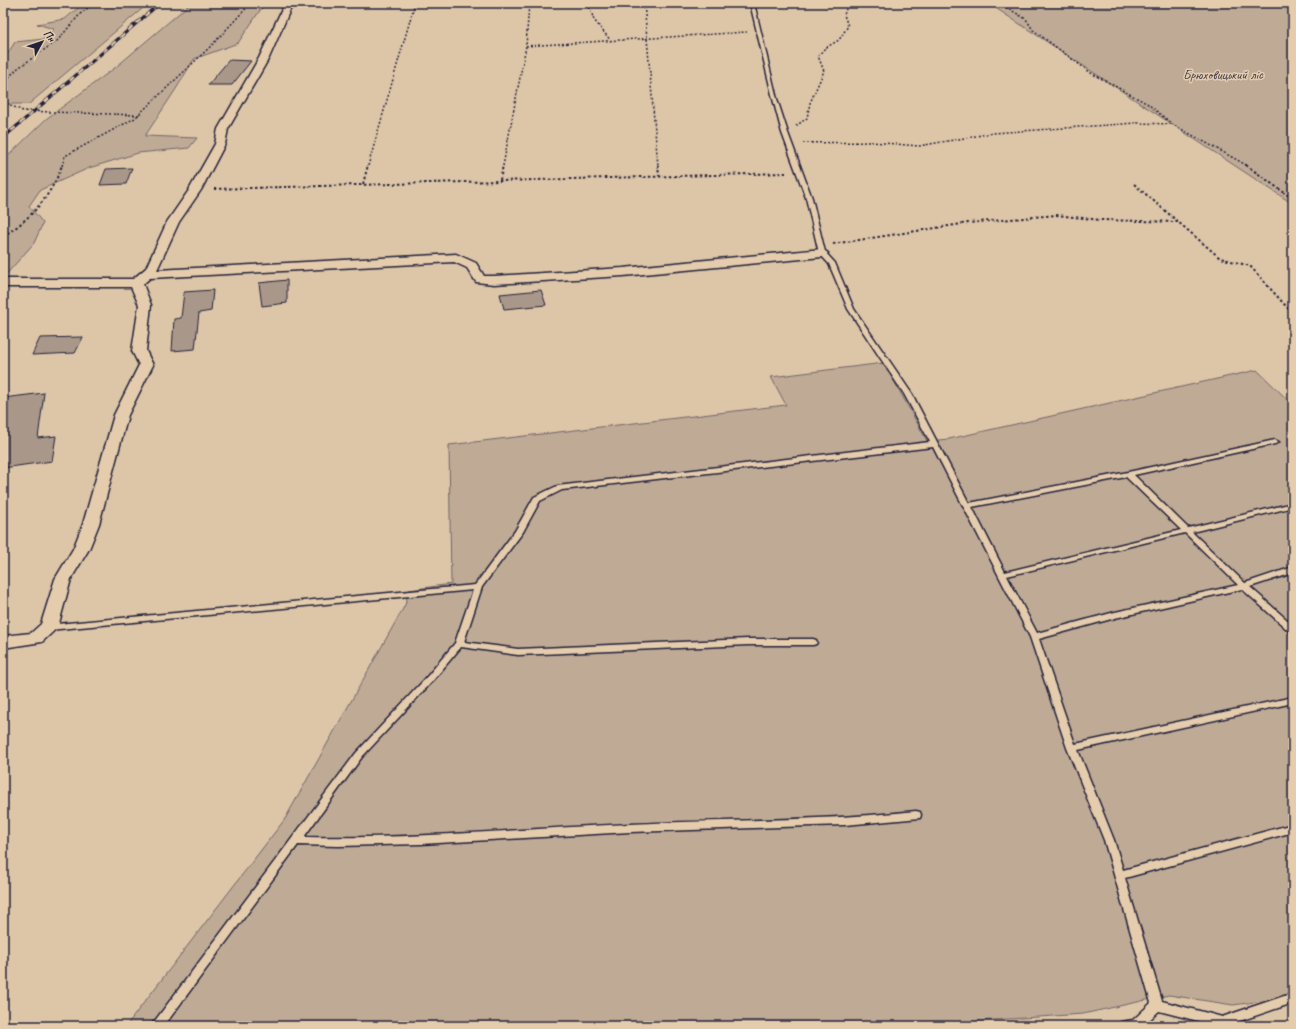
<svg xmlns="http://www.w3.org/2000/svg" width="1296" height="1029" viewBox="0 0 1296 1029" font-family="Caveat,sans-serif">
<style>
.green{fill:#bfaa96;stroke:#706668}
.building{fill:#a9988a;stroke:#22223b}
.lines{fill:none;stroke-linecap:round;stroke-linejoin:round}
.lane-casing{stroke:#22223b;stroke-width:3}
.street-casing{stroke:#22223b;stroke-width:3}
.path-far1{stroke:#22223b;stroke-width:1.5;stroke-dasharray:2 2;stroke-linecap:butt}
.path{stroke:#22223b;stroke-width:2;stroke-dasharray:2.5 2.5;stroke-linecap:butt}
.lane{fill:#e5ccad;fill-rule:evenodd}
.street{fill:#e5ccad;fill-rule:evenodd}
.rail-casing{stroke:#22223b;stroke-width:3}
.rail{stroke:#e5ccad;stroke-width:2;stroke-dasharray:5.5;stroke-linecap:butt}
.labels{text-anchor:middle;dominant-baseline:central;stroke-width:3;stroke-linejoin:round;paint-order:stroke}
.far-park-label{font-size:14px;fill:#413d4d;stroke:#e5ccad}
</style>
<rect width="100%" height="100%" fill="#ddc5a8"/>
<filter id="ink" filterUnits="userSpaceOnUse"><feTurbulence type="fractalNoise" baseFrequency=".025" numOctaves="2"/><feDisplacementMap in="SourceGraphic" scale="8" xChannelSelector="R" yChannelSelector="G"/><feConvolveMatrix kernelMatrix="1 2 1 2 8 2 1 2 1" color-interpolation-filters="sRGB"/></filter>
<g filter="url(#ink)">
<g class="green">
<path d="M84,3H149L29,104H3V61L15,42L44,39L54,29L37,24L65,19Z"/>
<path d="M191,3H265L238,43L194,59L176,89L145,136L197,138L189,148L138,153L89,168L40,190L29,206L43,223L34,243L3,278V161L46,119L116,67Z"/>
<path d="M988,3H1293V204Z"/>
<path d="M884,363L927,441L949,439L1257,370L1293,405V997L1233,1005L1169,995L1083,1014L904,1026H126L285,819L405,605L409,590L451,584L449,445L786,405L771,377Z"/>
</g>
<g class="building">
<path d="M229,60L251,61L232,85H208Z"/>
<path d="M132,168L126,184L100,185L106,169Z"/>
<path d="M287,280V303L262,306L259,283Z"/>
<path d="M213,290L211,311L199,313L195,349L172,351L174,319L181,318L184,292Z"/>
<path d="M541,290L546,305L504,309L500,294Z"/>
<path d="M83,337L75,353L32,355L40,338Z"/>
<path d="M44,393L38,438L56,436L52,461L3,468V398Z"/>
</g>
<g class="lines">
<g class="lane-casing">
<path id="lane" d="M750,3H754L777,99L788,133L812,198L825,252L835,263L854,309L912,394L969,503L1128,472L1275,440L1279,442L1275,444L1134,475L1188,528L1293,503V507L1192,532L1245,583L1293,567V573L1250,587L1293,625V633L1290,632L1242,589L1115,618L1039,639L1075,744L1293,697V703L1078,750L1114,840L1123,870L1293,824V832L1125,878L1162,1001L1222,1017L1293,993V1003L1225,1026H1218L1159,1011L1143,1026H1119L1121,1022L1133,1020L1151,1003L1104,840L1067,748L1030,637L933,447L562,490L540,501L523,532L482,587L464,642L518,649L748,639H813L816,640L817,642L816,644L813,645H748L518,655L461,647L431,683L362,757L304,837C413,839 521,829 630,824C725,820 821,821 916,811L920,812L921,815L920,818L845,825L630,832L421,844L338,846L298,845L164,1026H151L356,753L425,679L455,643L473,590L49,630L45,627L46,625L475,585L515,531L534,497L557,486L930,442L904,394L848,309L829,264L819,253L806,198L782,133L773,99ZM1126,477L1181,530L1005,572L972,507ZM1185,533L1238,585L1115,612L1037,633L1007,576Z"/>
</g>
<g class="street-casing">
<path id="street" d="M285,3H293L269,58L228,129L225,144L201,190L179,222L157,270L456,254L476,263L484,276H494L623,268L822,249L828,253L822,257L623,276L494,284L476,282L467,268L454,262L150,278L143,284L151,305L146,351L153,365L128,415L99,524L89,549L71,579L58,627L42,642L3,648V636L31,633L41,624L55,579L73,549L83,524L114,415L139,365L132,351L139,305L131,287H3V279H133L146,268L167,222L189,190L215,144L218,129L259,58Z"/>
</g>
<g class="path-far1">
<path d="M588,3L594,20L611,41"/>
<path d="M644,3L658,166"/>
<path d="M999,3L1026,19L1033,30L1091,73L1148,104L1172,124L1248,166"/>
<path d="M526,46L747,32"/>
<path d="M3,83L18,68L57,41L82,12L95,3"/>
<path d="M3,102L23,111L139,115"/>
<path d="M796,126L807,118L810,103L824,71L818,56L825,48L839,40L848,26L844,15L848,3"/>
<path d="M803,143L872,142L919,146L993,133L1136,123L1172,124"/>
<path d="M62,166L65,156L135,118L211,46L251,3"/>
<path d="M368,166L415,3"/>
<path d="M503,166L526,46L529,3"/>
</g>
<g class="path">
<path d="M658,165L659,176"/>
<path d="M1246,165L1293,199"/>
<path d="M500,180L503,165"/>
<path d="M363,184L368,165"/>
<path d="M1134,184L1220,258L1250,266L1293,314"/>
<path d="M214,189L786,173"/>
<path d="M3,236C30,220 52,195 62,165"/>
<path d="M833,244L968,223L1056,215L1101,220L1178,222"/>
</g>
<use href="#lane" class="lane"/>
<use href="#street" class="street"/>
<g class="rail-casing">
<path id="rail" d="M3,138L160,3"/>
</g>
<use href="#rail" class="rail"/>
</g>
</g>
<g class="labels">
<g class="far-park-label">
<text x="1223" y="74">Брюховицький ліс</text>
</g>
</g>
<rect width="1296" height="1029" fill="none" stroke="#e5ccad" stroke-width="16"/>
<rect x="8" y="8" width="1280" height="1013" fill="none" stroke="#22223b" stroke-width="1.5" filter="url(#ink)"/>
<g transform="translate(42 42) rotate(50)" stroke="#e5ccad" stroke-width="3" paint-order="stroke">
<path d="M0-3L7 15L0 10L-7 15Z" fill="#22223b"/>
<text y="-6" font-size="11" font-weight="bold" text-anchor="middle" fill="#22223b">Пн</text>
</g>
</svg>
